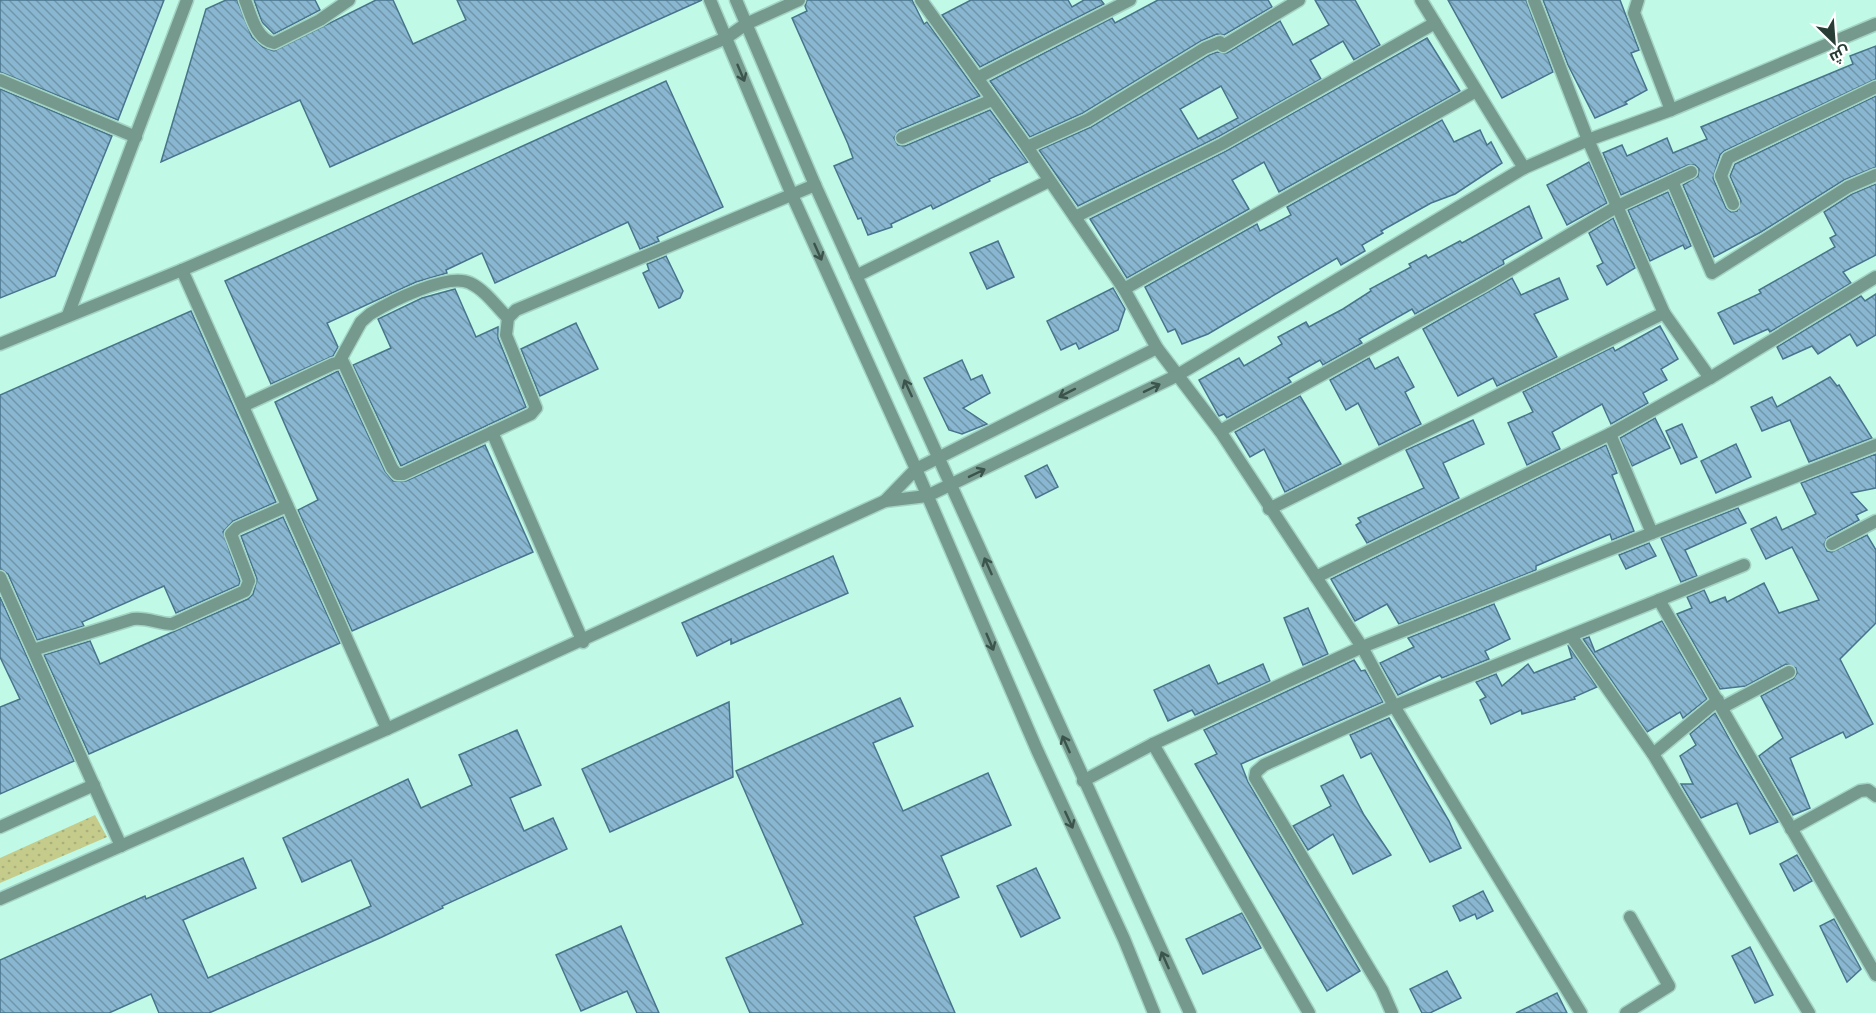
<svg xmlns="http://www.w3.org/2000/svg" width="1876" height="1013" viewBox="0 0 1876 1013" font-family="'Asap Condensed',Cairo,sans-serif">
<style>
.grass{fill:url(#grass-dots)}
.building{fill:url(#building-back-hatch);stroke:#48748c;stroke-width:1.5;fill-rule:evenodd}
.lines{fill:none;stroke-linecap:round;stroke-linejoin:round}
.minor-casing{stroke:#a2d3c4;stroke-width:15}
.tertiary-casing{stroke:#a2d3c4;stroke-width:15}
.minor{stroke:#76998e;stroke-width:12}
.tertiary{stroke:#76998e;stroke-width:12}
.oneway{stroke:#3b544c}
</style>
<defs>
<pattern id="grass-dots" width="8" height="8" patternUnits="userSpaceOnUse" patternTransform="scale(1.5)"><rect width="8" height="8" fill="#c4cb8b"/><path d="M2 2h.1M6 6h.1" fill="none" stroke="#a8af79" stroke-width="1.8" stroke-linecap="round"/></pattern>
<pattern id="building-back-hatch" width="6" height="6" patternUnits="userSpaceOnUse" patternTransform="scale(1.5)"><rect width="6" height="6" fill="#89b7d1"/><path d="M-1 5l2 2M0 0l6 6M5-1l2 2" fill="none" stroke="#7096aa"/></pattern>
</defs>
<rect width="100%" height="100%" fill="#c1f9e7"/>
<path class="grass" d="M95,815L107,837L0,883V858Z"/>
<g class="building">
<path d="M0,0H164L118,120L0,72Z"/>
<path d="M226,0H237L252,37L263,47L274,51L376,0H393L413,44L466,20L457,0H702L330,167L300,100L161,162L206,9Z"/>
<path d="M254,0H315L320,10L274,34L262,22Z"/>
<path d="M807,0H912L924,24L927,22L980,96L899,130L894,138L898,145L905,146L990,110L1028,162L989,179L990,181L933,209L931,205L891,224L892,227L868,235L861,218L858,219L834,166L853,158L848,144L792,18L807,11L805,6Z"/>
<path d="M971,0H1068L1072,7L1084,0H1101L1104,4L980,67L942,15Z"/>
<path d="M1158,0H1268L1272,7L1224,35L1217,34L1201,41L1083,113L1030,137L990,81L1112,18L1115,23Z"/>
<path d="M1315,0H1355L1380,45L1354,60L1343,41L1310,60L1321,79L1218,137L1078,206L1039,150L1091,127L1209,55L1217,52L1227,53L1280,21L1293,45L1329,25ZM1221,86L1238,118L1198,139L1180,109Z"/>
<path d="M1448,0H1526L1553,72L1502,98Z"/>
<path d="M1543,0H1620L1639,50L1631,53L1647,90L1625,102L1627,104L1595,118L1568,65Z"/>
<path d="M1427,38L1460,91L1279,192L1264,162L1232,180L1249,209L1127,278L1090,219L1226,151Z"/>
<path d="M1876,46V79L1724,151L1720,155L1713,178L1726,208L1731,212L1737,211L1741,201L1730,176L1735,164L1876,96V167L1844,180L1761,232L1714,257L1683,185L1698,176L1699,169L1695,165H1688L1621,195L1603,153L1622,145L1627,156L1667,138L1673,153L1707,139L1701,127L1853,64L1850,56Z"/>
<path d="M666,81L723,207L657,237L659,241L640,249L628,222L495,283L482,253L446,270L447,273L416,282L327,323L338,347L333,356L271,384L225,281Z"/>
<path d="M0,89L112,136L55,276L0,298Z"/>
<path d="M1442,120L1454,142L1480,130L1487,145L1491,142L1502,163L1455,194L1431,203L1381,231L1383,233L1362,245L1365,251L1341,265L1337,258L1208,334L1182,344L1175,329L1168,332L1145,287L1257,224L1260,231L1291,215L1287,207Z"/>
<path d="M1589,162L1607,203L1567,225L1547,185Z"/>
<path d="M1876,184V255L1843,272L1851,283L1770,332L1768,329L1734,344L1718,313L1761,293L1759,290L1835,247L1830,238L1836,235L1824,212L1852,194Z"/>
<path d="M1668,192L1691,246L1685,249L1683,245L1650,261L1628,210Z"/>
<path d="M1529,206L1542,238L1503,260L1504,264L1415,314L1412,309L1359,339L1362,343L1323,365L1320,360L1288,378L1291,382L1227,418L1224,414L1219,416L1199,380L1239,358L1244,366L1282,344L1278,337L1306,322L1309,327L1343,309L1371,291L1370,289L1411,267L1409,264L1426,255L1428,258L1460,241L1462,243Z"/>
<path d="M1613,218L1635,268L1607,285L1597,266L1603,263L1589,233Z"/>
<path d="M998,241L1014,277L987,289L970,253Z"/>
<path d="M666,256L683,291L680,298L659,308L643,273L649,270L647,264Z"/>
<path d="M1512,278L1521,295L1559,278L1568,299L1534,314L1557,357L1497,386L1493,378L1458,396L1423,329Z"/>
<path d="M1113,288L1125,309L1118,330L1079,349L1076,343L1061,350L1047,321Z"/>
<path d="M455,289L476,337L498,327V338L526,407L401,466L353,365L391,348L378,319L422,298Z"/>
<path d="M1876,294V335L1857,346L1850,334L1818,354L1812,346L1783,359L1777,347L1861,296L1865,301Z"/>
<path d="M191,311L276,502L233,521L223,532L240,581L239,585L176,613L164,586L82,622L84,626L37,640L8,574L0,569V395Z"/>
<path d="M576,323L598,369L540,396L521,349Z"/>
<path d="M1660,326L1678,359L1661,369L1667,380L1643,393L1648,403L1611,424L1602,404L1552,432L1560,449L1527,465L1508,423L1533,412L1523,392L1613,347L1615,351Z"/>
<path d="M1398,357L1414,387L1405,392L1421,424L1379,445L1358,403L1346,410L1330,380L1369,358L1375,369Z"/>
<path d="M962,360L971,380L982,375L990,393L963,408L987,424L962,434L949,430L924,378Z"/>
<path d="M338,371L385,471L393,481H406L485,445L533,552L352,631L298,510L318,500L275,402Z"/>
<path d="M1830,377L1837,386L1839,385L1872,438L1809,462L1790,420L1762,431L1751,407L1772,397L1777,407Z"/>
<path d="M1300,396L1341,464L1285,492L1264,449L1250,457L1235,432Z"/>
<path d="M1655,418L1670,448L1632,466L1620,438Z"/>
<path d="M1473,420L1484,444L1443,463L1459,498L1367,543L1356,525L1361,522L1358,518L1424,488L1406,450Z"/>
<path d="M1682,424L1697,457L1681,464L1666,431Z"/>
<path d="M1736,444L1751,477L1716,493L1701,461Z"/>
<path d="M1606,445L1617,473L1612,475L1634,531L1612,540L1610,534L1536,566V570L1399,624L1387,604L1355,621L1331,579Z"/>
<path d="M1876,454V488L1851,493L1867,510L1856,515L1859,520L1828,537L1824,544L1827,551L1832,552L1867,535L1876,550V623L1840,659L1873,724L1846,738L1843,732L1790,758L1810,808L1793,815L1759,756L1783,738L1761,696L1793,679L1797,673L1796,668L1786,664L1746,686L1720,689L1677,614L1692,608L1687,597L1704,590L1710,603L1725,597L1727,602L1764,583L1779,613L1819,600L1792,547L1766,559L1751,529L1776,517L1782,530L1816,514L1801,483Z"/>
<path d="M1047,465L1058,487L1036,498L1025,476Z"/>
<path d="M1738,508L1746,523L1685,550L1697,576L1681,582L1661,538Z"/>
<path d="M283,517L340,643L89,754L44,655L90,641L100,664L248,599L253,594L257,579L241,536Z"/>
<path d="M1649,543L1656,556L1626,569L1619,555Z"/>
<path d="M833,556L848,593L731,644V639L697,656L682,623Z"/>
<path d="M0,597L74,761L0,794V707L20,699L0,657Z"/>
<path d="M1494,604L1510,639L1485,651L1489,659L1442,678L1440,675L1398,695L1380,663L1414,647L1408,638Z"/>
<path d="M1308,608L1328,654L1303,665L1284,618Z"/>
<path d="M1662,621L1707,699L1683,718L1680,712L1647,732L1583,639L1589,637L1595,652Z"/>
<path d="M1568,645L1597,687L1574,697L1575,699L1522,714L1521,710L1491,724L1480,700L1486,697L1476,682L1496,674L1502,686L1528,664L1534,673L1572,658Z"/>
<path d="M1354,660L1361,671L1365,670L1383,702L1241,764L1248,782L1360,971L1327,991L1195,764L1217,754L1204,730Z"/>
<path d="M1263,664L1270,681L1195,715L1192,710L1168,721L1154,690L1209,665L1218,684Z"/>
<path d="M900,698L913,726L873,743L903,811L988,773L1011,825L941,856L959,897L914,917L955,1013H750L726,958L803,924L736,771Z"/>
<path d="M729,702L733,777L610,832L582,769Z"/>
<path d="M1715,713L1736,751L1778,822L1750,834L1737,803L1701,818L1681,784H1693L1680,756L1696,745L1690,734Z"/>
<path d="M1389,718L1449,821L1461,848L1430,862L1371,753L1361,758L1350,735Z"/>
<path d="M517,730L541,785L510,798L524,831L553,818L567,849L442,906L443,908L382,937L209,1013H159L151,994L109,1013H0V960L145,896L146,899L243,858L256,888L183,920L208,978L371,906L351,860L302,882L283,838L408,779L421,808L472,785L459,755Z"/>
<path d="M1343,775L1364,815L1391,855L1353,874L1333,834L1308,850L1293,826L1331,806L1321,786Z"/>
<path d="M1797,855L1812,881L1794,891L1780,864Z"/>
<path d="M1036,868L1060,918L1021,937L997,886Z"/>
<path d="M1483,891L1493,911L1477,919L1475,914L1460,921L1453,906Z"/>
<path d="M1242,913L1261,948L1203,974L1186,939Z"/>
<path d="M1834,919L1861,969L1847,982L1820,926Z"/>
<path d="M621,926L659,1013H637L627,991L581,1011L556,955Z"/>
<path d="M1750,947L1773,995L1755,1003L1732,956Z"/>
<path d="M1447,971L1461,998L1430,1013H1422L1410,989Z"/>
<path d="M1557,993L1567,1013H1516Z"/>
</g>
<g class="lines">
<g class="minor-casing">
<g id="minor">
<path d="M245,0C251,15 256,39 274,43L320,20L349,0"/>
<path d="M921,0L1027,147L1124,289L1157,348L1220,431L1362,647L1394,706L1581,1013"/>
<path d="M1421,0L1524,168"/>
<path d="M1638,0L1634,13L1671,110"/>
<path d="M977,78L1130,0"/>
<path d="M0,80L136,137"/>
<path d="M902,138L992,100"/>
<path d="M1027,147L1087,120L1205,48L1220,42L1223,46L1299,0"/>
<path d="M1672,181L1712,273L1848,187L1876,175"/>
<path d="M1733,204L1721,176L1728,158L1876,87"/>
<path d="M1075,217L1222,144L1435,23"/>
<path d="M182,270L387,729"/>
<path d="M856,276L1049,181"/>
<path d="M1124,289L1476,91"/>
<path d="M1664,313L1710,378"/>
<path d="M68,315L187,0"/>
<path d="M0,344L182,270L726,38L746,24L799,0"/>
<path d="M1157,348L916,469L885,501L927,496L1176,376L1524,168L1588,140L1671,110L1876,24"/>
<path d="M339,362L361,322L370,314C390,302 448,272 470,283C485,290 496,306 508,318"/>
<path d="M243,406L333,364L343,362L392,468L397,474H403L531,414L536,408L506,335L508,318L516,310L815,185"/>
<path d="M1220,431L1481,287L1618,206L1691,172"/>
<path d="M492,432L583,642"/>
<path d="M1610,434L1652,533"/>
<path d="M1269,509L1664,313L1588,140L1534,0"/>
<path d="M1832,544L1876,521"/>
<path d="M0,577L121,846"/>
<path d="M1316,577L1610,434L1710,378L1876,277"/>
<path d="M1659,600L1744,565"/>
<path d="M1571,636L1653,754L1809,1013"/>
<path d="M33,650L133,619C147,617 158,624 172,624L245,591L249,581L231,534L237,528L287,506"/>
<path d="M1723,707L1789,672"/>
<path d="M1153,744L1309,1013"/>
<path d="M1653,754L1718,700"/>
<path d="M1083,781L1153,744L1362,647L1876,445"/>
<path d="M0,827L94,785"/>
<path d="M1791,829L1860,791L1868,790L1876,796"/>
<path d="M0,899L387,729L885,501"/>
<path d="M1392,1013L1382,990L1255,778L1256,772L1264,765L1394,706L1659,600L1876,975"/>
<path d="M1626,1013L1669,986L1630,917"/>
</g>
</g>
<g class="tertiary-casing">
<g id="tertiary">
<path d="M710,0L792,195L916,469L1037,750L1124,939L1154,1013"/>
<path d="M736,0L815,185L1190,1013"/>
</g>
</g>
<use href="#minor" class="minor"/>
<use href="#tertiary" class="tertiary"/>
</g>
<defs><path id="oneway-shaft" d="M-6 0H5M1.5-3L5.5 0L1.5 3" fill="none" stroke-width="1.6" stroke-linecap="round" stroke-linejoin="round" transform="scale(1.5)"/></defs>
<g class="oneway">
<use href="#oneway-shaft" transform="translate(741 73) rotate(67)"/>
<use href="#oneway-shaft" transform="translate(818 252) rotate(66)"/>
<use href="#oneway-shaft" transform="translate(908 388) rotate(-115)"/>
<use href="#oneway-shaft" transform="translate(1152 388) rotate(-26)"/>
<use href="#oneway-shaft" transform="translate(1067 393) rotate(153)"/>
<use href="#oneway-shaft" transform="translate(977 473) rotate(-26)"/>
<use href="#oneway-shaft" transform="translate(988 566) rotate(-114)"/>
<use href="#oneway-shaft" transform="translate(990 642) rotate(67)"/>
<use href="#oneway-shaft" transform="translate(1066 744) rotate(-114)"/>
<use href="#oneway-shaft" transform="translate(1069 820) rotate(65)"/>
<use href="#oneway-shaft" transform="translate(1165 960) rotate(-114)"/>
</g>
<g transform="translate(1834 42) rotate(155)" stroke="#ffffff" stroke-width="4.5" paint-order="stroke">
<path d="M0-4.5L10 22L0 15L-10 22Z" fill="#273d36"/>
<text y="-9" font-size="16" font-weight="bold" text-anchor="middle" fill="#273d36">ش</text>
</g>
</svg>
